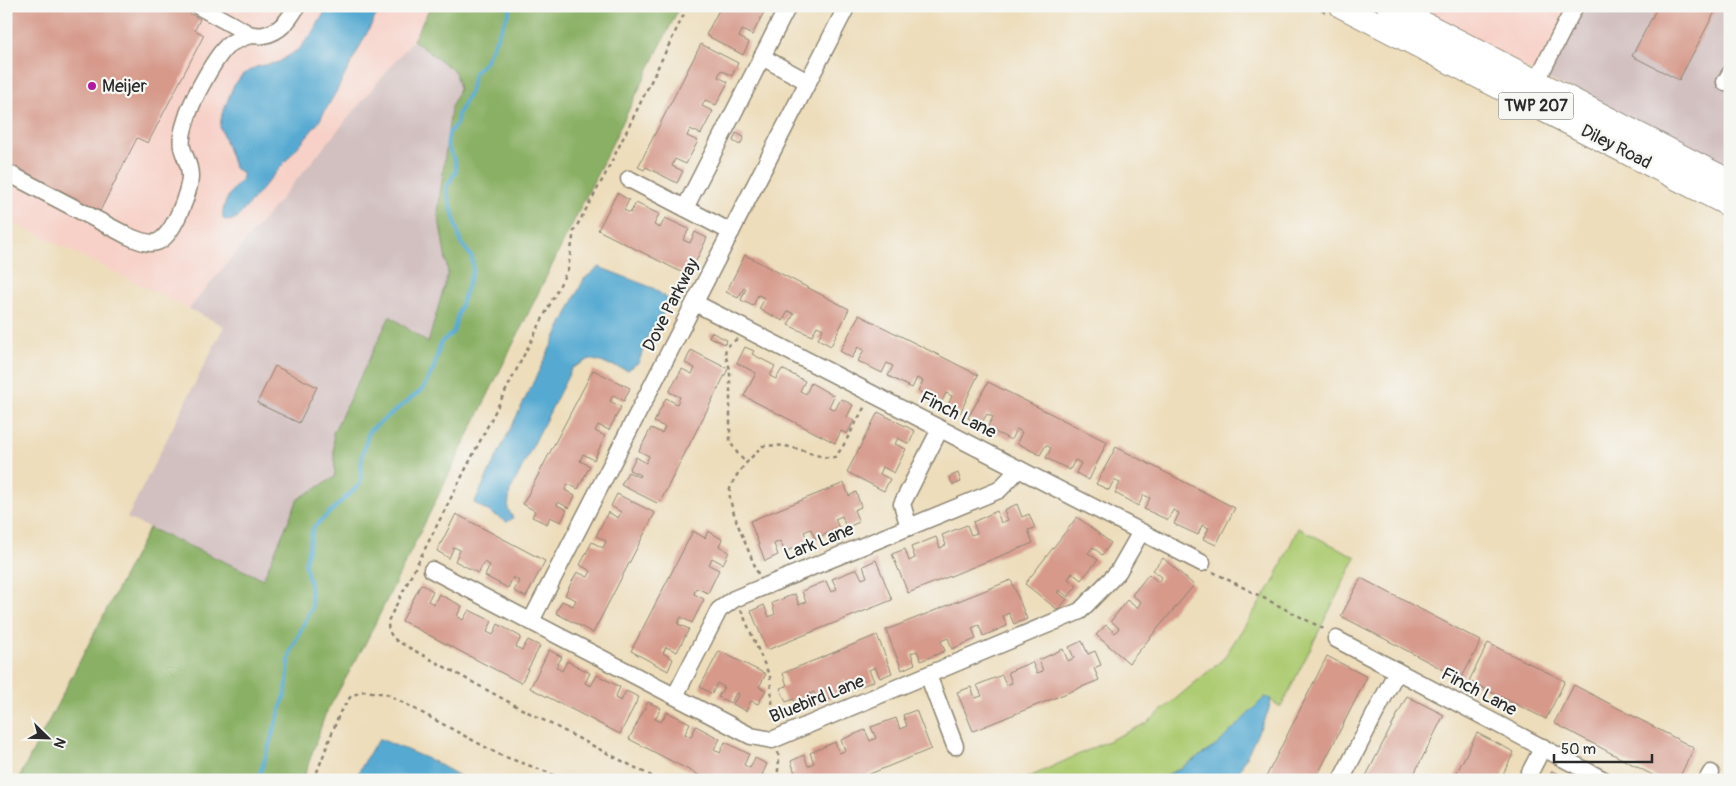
<svg xmlns="http://www.w3.org/2000/svg" width="1736" height="786" viewBox="0 0 1736 786" font-family="Pangolin,sans-serif">
<style>
.built{fill:#f7d1c8}
.industrial{fill:#d2bfc0}
.green{fill:#aecc73;stroke:#6c7c4f}
.forest{fill:#8ab065;stroke:#5a6e48}
.water{fill:#56aad2;stroke:#406a7e}
.lines{fill:none;stroke-linecap:round;stroke-linejoin:round}
.stream{stroke:#56aad2;stroke-width:4}
.building{fill:#d6998a}
.minor-casing{stroke:#8c8473;stroke-width:19}
.highway-casing{stroke:#8c8473;stroke-width:26}
.path{stroke:#8c8473;stroke-width:2.5;stroke-dasharray:4 4;stroke-linecap:butt}
.minor{stroke:#fff;stroke-width:16}
.highway{stroke:#fff;stroke-width:24}
.poi-dot{fill:#b5179e;stroke:#f6f6f2;stroke-width:2}
.labels{text-anchor:middle;dominant-baseline:central;stroke-width:4.5;stroke-linejoin:round;paint-order:stroke}
.shield{fill:#f6f6f2;stroke:#686867;stroke-width:1}
.shield-label{font-size:16px;font-weight:bold;fill:#2b2b2b}
.poi-label{font-size:18px;fill:#2b2b2b;stroke:#f6f6f2;text-anchor:start}
.street-label{font-size:18px;fill:#2b2b2b;stroke:#f6f6f2}
</style>
<rect width="100%" height="100%" fill="#f6f6f2"/>
<filter id="ink" filterUnits="userSpaceOnUse"><feTurbulence type="fractalNoise" baseFrequency=".02" numOctaves="2"/><feDisplacementMap in="SourceGraphic" scale="10" xChannelSelector="R" yChannelSelector="G"/><feConvolveMatrix kernelMatrix="1 2 1 2 8 2 1 2 1" color-interpolation-filters="sRGB"/></filter>
<filter id="wash" filterUnits="userSpaceOnUse"><feTurbulence type="fractalNoise" baseFrequency=".0096" numOctaves="4" result="noise"/><feDisplacementMap in="SourceGraphic" scale="20" xChannelSelector="R" yChannelSelector="G"/><feGaussianBlur stdDeviation="1.12" result="paint"/><feColorMatrix in="noise" values="0 0 0 0 0 0 0 0 0 0 0 0 0 0 0 0 0 1.4 0 .05"/><feComposite in="paint" operator="in"/></filter>
<g filter="url(#wash)">
<rect width="100%" height="100%" fill="#edddbb"/>
<g class="built">
<path d="M6,6H431L413,40L189,309L6,219Z"/>
<path d="M1406,6H1584L1548,79Z"/>
</g>
<g class="industrial">
<path d="M1584,6H1730V167L1548,79Z"/>
<path d="M413,40L456,72L459,89L451,108L438,212L448,273L428,343L390,316L333,433L335,477L298,499L263,579L127,518L224,326L189,309Z"/>
</g>
<path class="green" d="M1298,528L1356,557L1281,707L1265,697L1217,745L1181,768L1157,780H1023L1147,723L1223,659L1274,581Z"/>
<path class="forest" d="M431,6H680L365,644L325,715L303,780H18L149,528L263,579L298,499L335,477L333,433L390,316L428,343L448,273L438,212L451,108L459,89L455,72L413,40Z"/>
<g class="water">
<path d="M328,6H381L336,92L318,123L238,217L230,221L223,219C221,204 232,189 242,179V172L235,169L220,127L222,114L233,87L242,75L256,67L279,62L299,49L314,31Z"/>
<path d="M599,267L653,288L669,300L666,309L647,337L639,362L628,370L590,359L572,368L510,491L508,509L513,518L507,522L474,503L584,279Z"/>
<path d="M1265,697L1271,699L1268,712L1235,780H1157L1181,768L1217,745Z"/>
<path d="M380,739L433,761L467,780H354L373,747Z"/>
</g>
<g class="lines">
<path class="stream" d="M258,780L286,692L290,653L312,607L310,585L305,564L313,528L360,484L362,456L369,431L422,390L434,368L441,342L453,333L458,314L473,270L472,257L461,243L446,188L456,171L455,162L447,145L449,133L457,123L458,114L470,92L474,73L485,62L512,6"/>
</g>
<g id="blocks">
<g class="building">
<path d="M6,6H175L200,19L195,30L204,35L148,143L137,138L100,211L6,162Z"/>
<path d="M721,6H754L764,12L752,35L742,30L739,37L749,42L743,55L706,35Z"/>
<path d="M1658,6H1718L1679,80L1632,56Z"/>
<path d="M701,44L738,63L732,76L721,70L718,77L728,82L716,105L705,100L702,106L713,111L701,134L690,129L687,136L698,141L686,164L675,159L672,166L683,171L677,183L646,167L644,170L638,167Z"/>
<path d="M736,133L744,137L740,145L733,141Z"/>
<path d="M617,193L629,200L624,210L630,213L636,203L659,214L654,225L660,228L665,218L689,229L683,240L690,243L695,232L707,238L689,276L598,230Z"/>
<path d="M745,255L849,309L831,346L818,339L823,329L817,326L812,336L788,325L794,314L788,311L783,321L759,309L765,298L758,295L753,306L741,300L746,289L744,288L738,298L726,292Z"/>
<path d="M859,315L978,375L960,413L947,407L952,396L946,393L941,403L918,391L923,381L917,378L912,388L888,376L893,366L887,363L882,373L858,361L864,350L858,347L852,358L840,351Z"/>
<path d="M711,332L727,340L725,344L709,337Z"/>
<path d="M745,347L754,351L752,354L775,366L770,376L776,379L782,369L805,381L800,391L806,394L811,383L834,396L829,407L835,410L841,399L853,405L847,417L854,421L847,434L841,431L835,443L744,396L756,373L737,363Z"/>
<path d="M691,350L728,369L659,504L621,485L628,472L639,477L640,475L629,470L636,457L646,463L649,456L639,451L651,428L662,433L665,427L654,422L666,398L677,404L680,397L669,392L682,369L692,374L695,368L685,363Z"/>
<path d="M275,366L317,387L299,423L257,403Z"/>
<path d="M593,370L630,388L624,401L613,395L610,401L621,407L609,430L598,425L595,431L605,436L594,460L583,454L580,461L590,466L578,489L568,484L565,490L575,496L569,508L558,502L557,505L567,510L561,522L550,517L547,524L532,517L535,511L523,504Z"/>
<path d="M988,382L1107,442L1089,480L1076,473L1081,463L1075,460L1070,470L1046,458L1051,448L1046,445L1040,455L1017,443L1022,432L1016,429L1011,440L987,428L993,417L987,414L981,424L968,418Z"/>
<path d="M878,412L915,431L909,444L898,438L895,444L906,449L894,473L883,467L880,474L890,479L884,491L847,472Z"/>
<path d="M1116,447L1235,508L1216,545L1203,539L1209,528L1202,525L1198,535L1174,524L1179,513L1173,510L1168,520L1144,509L1150,498L1144,495L1138,506L1115,493L1120,483L1114,480L1109,490L1096,484Z"/>
<path d="M958,473L961,482L953,485L949,477Z"/>
<path d="M844,483L849,496L856,492L861,507L854,510L859,522L846,528L842,516L835,519L839,528L815,539L811,529L804,532L808,541L785,552L780,541L774,544L778,555L765,561L750,521Z"/>
<path d="M617,494L655,513L593,633L556,613L562,601L573,606L576,600L565,595L577,572L588,577L591,571L580,565L592,542L603,548L606,541L596,536L608,512L618,518L621,512L611,506Z"/>
<path d="M1017,504L1022,517L1029,514L1035,528L1028,530L1033,543L908,593L892,554L905,549L909,561L915,558L911,547L936,537L940,548L946,545L942,535L967,525L971,535L977,533L973,522L997,511L1001,523L1008,520L1004,510Z"/>
<path d="M456,514L545,561L526,597L514,591L519,581L513,577L508,588L485,576L490,565L484,562L478,573L455,561L460,550L454,547L449,558L437,551Z"/>
<path d="M1077,517L1111,543L1102,555L1093,547L1088,553L1098,560L1081,580L1072,573L1068,579L1077,586L1068,597L1059,590L1057,592L1067,599L1058,610L1025,584Z"/>
<path d="M693,531L705,538L708,531L722,539L719,546L729,552L723,564L712,558L709,565L719,570L708,593L696,588L694,594L704,599L692,623L681,617L678,624L689,629L677,652L666,647L663,653L673,659L668,671L631,651Z"/>
<path d="M1163,558L1194,585L1129,663L1096,635L1106,625L1115,633L1119,628L1111,621L1127,600L1137,608L1141,602L1132,595L1149,574L1158,582L1162,577L1153,570Z"/>
<path d="M876,560L892,600L767,650L751,611L764,605L769,617L775,614L772,603L795,594L799,605L806,602L802,591L826,581L831,592L837,589L832,579L857,569L862,579L867,577L863,566Z"/>
<path d="M1361,578L1481,641L1461,679L1341,616Z"/>
<path d="M1011,580L1027,619L1014,624L1009,613L1003,616L1007,626L983,636L979,625L972,628L976,639L952,649L948,638L941,641L945,651L921,661L917,651L911,653L915,664L902,670L886,630Z"/>
<path d="M421,584L433,591L428,601L434,604L439,594L462,606L457,616L463,620L469,610L492,621L487,632L493,635L498,624L521,637L516,647L522,650L528,640L540,646L521,683L402,621Z"/>
<path d="M877,635L892,673L880,678L875,667L869,670L874,681L849,691L845,680L839,682L843,694L818,703L814,692L808,695L812,706L799,712L794,699L786,702L780,688L787,686L783,673Z"/>
<path d="M1082,641L1088,654L1095,651L1101,665L1094,668L1099,680L973,731L957,692L971,687L975,698L982,696L977,685L1002,675L1006,685L1012,683L1008,672L1032,662L1037,673L1043,671L1039,660L1063,649L1068,661L1074,658L1069,647Z"/>
<path d="M1488,643L1565,681L1546,719L1469,681Z"/>
<path d="M549,650L562,657L556,667L562,671L567,661L590,673L585,683L591,686L597,675L620,687L615,698L621,701L626,691L639,697L620,734L530,688Z"/>
<path d="M719,651L766,674L759,687L766,690L758,704L751,701L746,711L733,704L739,694L736,693L731,703L718,697L724,687L717,683L712,694L700,687Z"/>
<path d="M1327,656L1367,677L1315,780H1267L1265,779Z"/>
<path d="M1574,685L1694,748L1678,780H1662L1554,723Z"/>
<path d="M1407,696L1444,715L1411,780H1364Z"/>
<path d="M648,702L661,708L655,719L661,722L667,712L690,723L685,734L691,737L696,726L720,739L714,749L720,753L725,742L749,754L744,765L750,768L755,758L767,764L762,775L769,778L768,780H708L629,739Z"/>
<path d="M916,710L931,749L855,780H790L788,776L795,773L791,761L804,755L808,766L814,763L810,753L835,742L839,753L845,751L841,740L865,730L870,741L876,738L871,727L896,718L900,729L907,726L903,715Z"/>
<path d="M1477,733L1514,752L1500,780H1453Z"/>
<path d="M1552,771L1570,780H1547Z"/>
</g>
</g>
</g>
<g filter="url(#ink)">
<use href="#blocks" fill-opacity="0" stroke="#8c8473" stroke-width="1"/>
<g class="lines">
<g class="minor-casing">
<g id="minor">
<path d="M198,6L251,35"/>
<path d="M762,57L808,82"/>
<path d="M1725,82L1730,74"/>
<path d="M1532,90L1575,6"/>
<path d="M6,172L128,236C137,240 148,245 157,242C173,237 190,191 190,176C190,163 184,157 182,147C180,136 185,124 188,114C194,97 217,52 231,43C237,40 246,36 252,35C256,35 260,36 264,35C280,32 289,20 297,6"/>
<path d="M629,179L731,232"/>
<path d="M685,208L788,6"/>
<path d="M695,303L1202,563"/>
<path d="M909,527L902,504L940,429"/>
<path d="M432,570L751,736L772,740L1080,611L1118,572L1141,532"/>
<path d="M531,621L847,6"/>
<path d="M1336,639L1604,780"/>
<path d="M928,675L955,746"/>
<path d="M675,696L719,610L734,599L999,490L1019,469"/>
<path d="M1341,780L1397,671"/>
<path d="M1526,780L1543,747"/>
<path d="M1707,780L1711,773"/>
</g>
</g>
<g class="highway-casing">
<g id="highway">
<path d="M1342,6L1730,205"/>
<path d="M1389,6L1730,182"/>
</g>
</g>
<g class="path">
<path d="M1315,6L1325,12"/>
<path d="M737,339L726,347L725,355L730,369V442L738,454L746,463"/>
<path d="M1213,572L1326,630"/>
<path d="M758,574C752,557 726,504 730,489C735,473 751,458 762,446C773,445 783,445 794,448C808,451 820,459 835,457L842,448L865,406"/>
<path d="M741,610L770,677L774,724"/>
<path d="M314,780L340,712L351,696L364,691L387,694L500,755L547,772L563,780"/>
<path d="M659,780L518,707L397,641C390,635 388,631 388,621L568,269L574,231L605,175L688,6"/>
<path d="M777,780L779,760L778,752"/>
</g>
<use href="#minor" class="minor"/>
<use href="#highway" class="highway"/>
</g>
</g>
<circle class="poi-dot" cx="92" cy="86" r="5"/>
<g class="labels">
<rect class="shield" x="1498.5" y="92.5" width="75" height="27" rx="4"/>
<g class="shield-label">
<text x="1536" y="106">TWP 207</text>
</g>
<g class="poi-label">
<text x="102" y="86">Meijer</text>
</g>
<g class="street-label">
<text transform="translate(1616 147) rotate(27)">Diley Road</text>
<text transform="translate(671 305) rotate(-63)">Dove Parkway</text>
<text transform="translate(958 415) rotate(27)">Finch Lane</text>
<text transform="translate(819 542) rotate(-22)">Lark Lane</text>
<text transform="translate(1479 692) rotate(28)">Finch Lane</text>
<text transform="translate(817 699) rotate(-22)">Bluebird Lane</text>
</g>
</g>
<rect width="1736" height="786" fill="none" stroke="#f6f6f2" stroke-width="25"/>
<g transform="translate(48 738) rotate(113)" stroke="#f6f6f2" stroke-width="4" paint-order="stroke">
<path d="M0-4L9 19L0 12L-9 19Z" fill="#2b2b2b"/>
<text y="-8" font-size="14" font-weight="bold" text-anchor="middle" fill="#2b2b2b">N</text>
</g>
<path d="M1554 754v8h98v-8" fill="none" stroke="#2b2b2b" stroke-width="2.5"/>
<text x="1561" y="754" font-size="15" fill="#2b2b2b" stroke="#f6f6f2" stroke-width="4" paint-order="stroke">50 m</text>
</svg>
